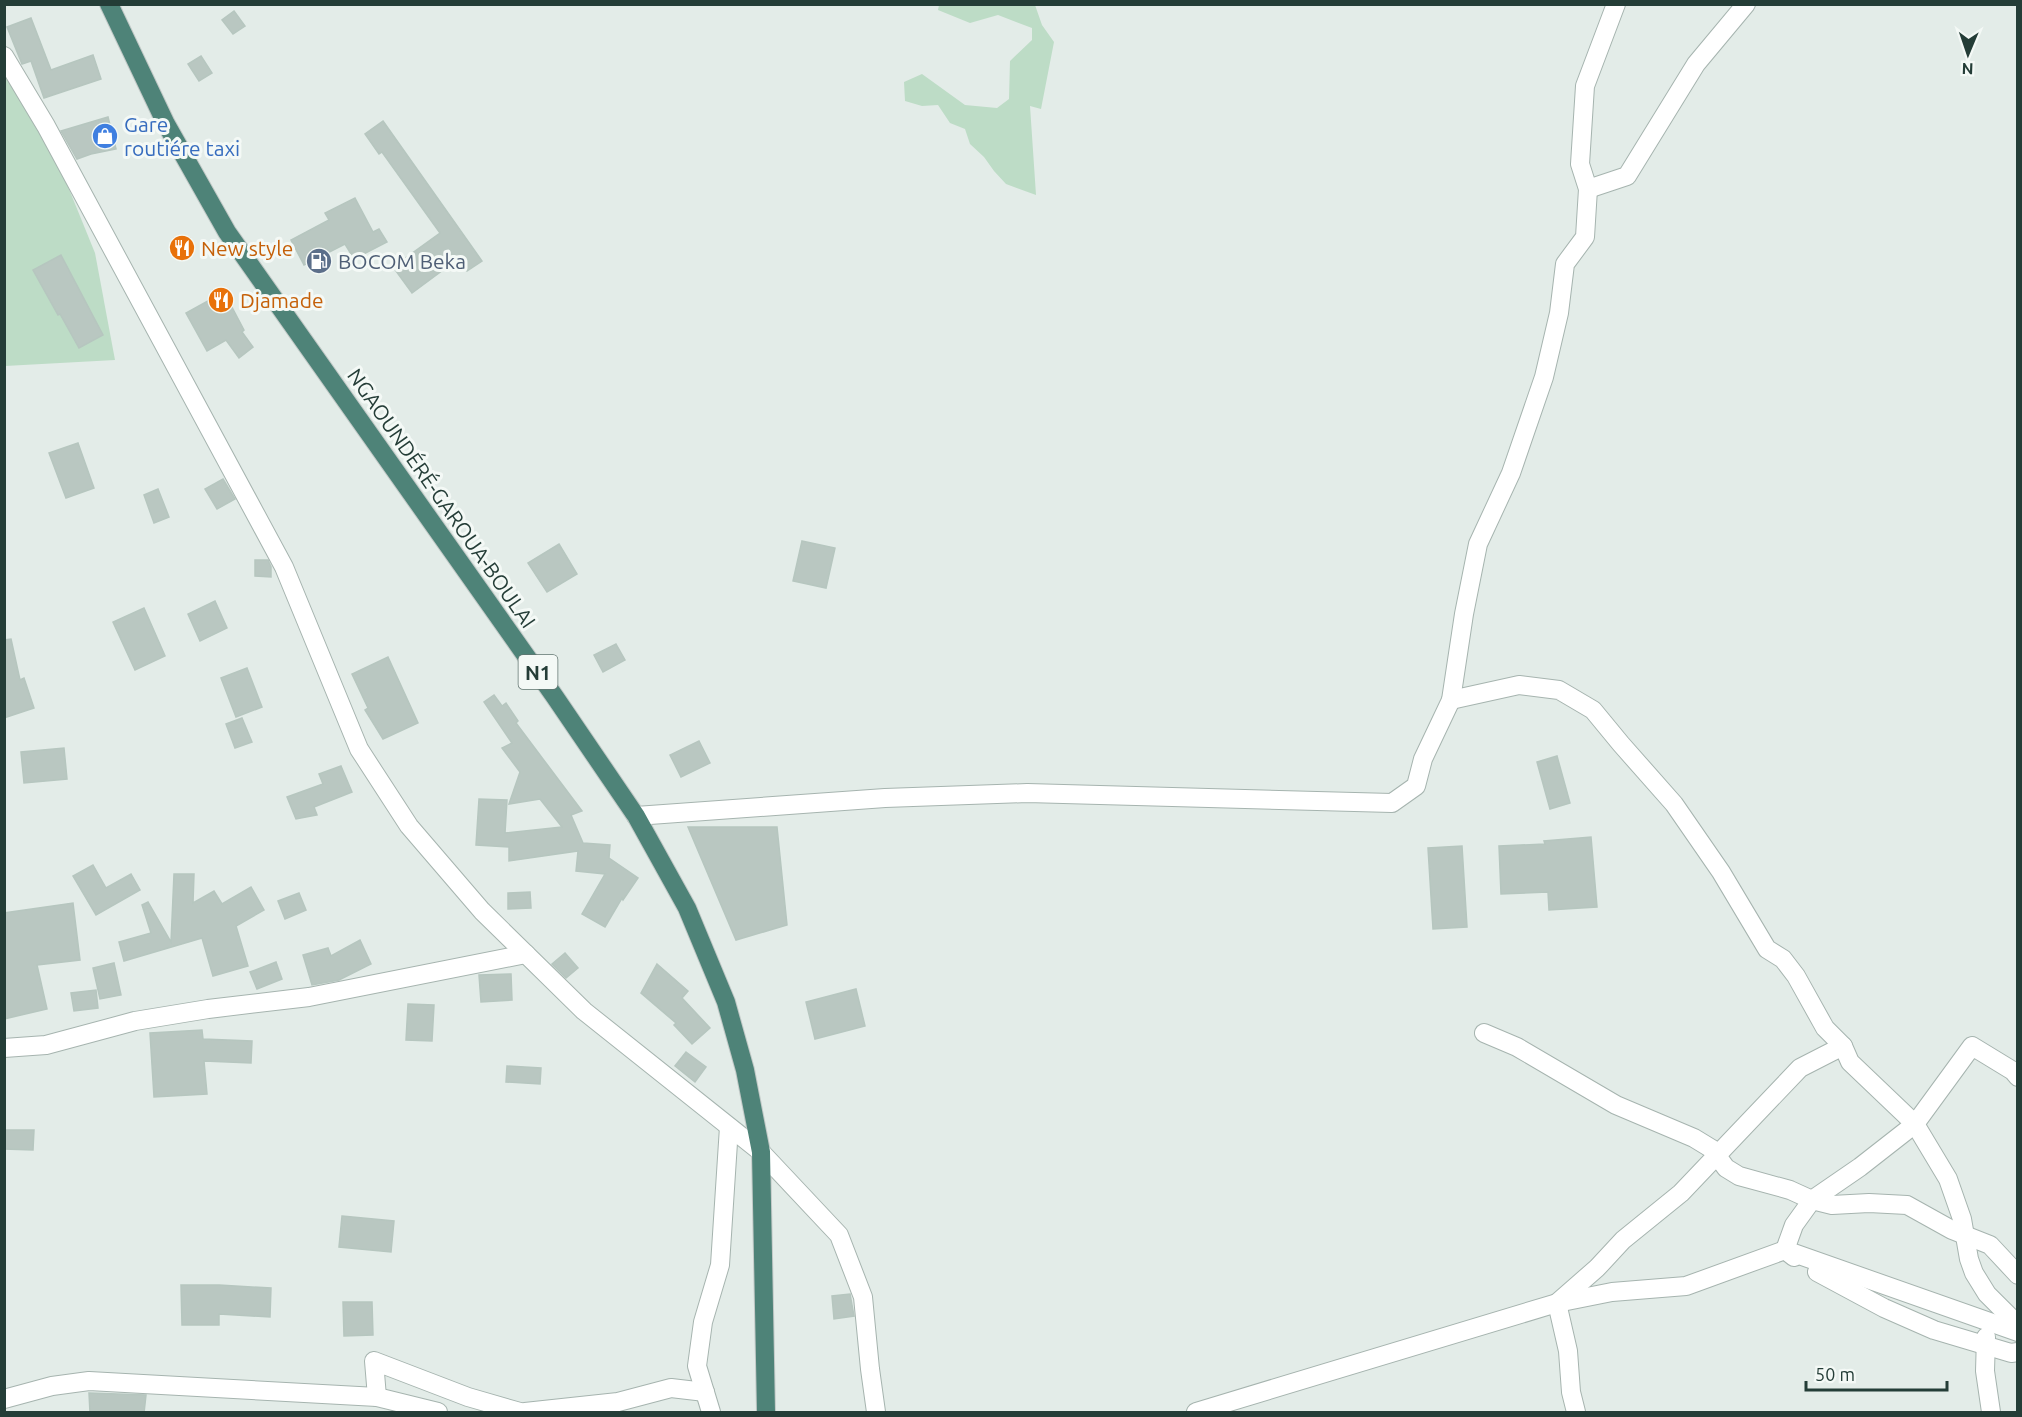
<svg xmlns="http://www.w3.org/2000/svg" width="2022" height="1417" viewBox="0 0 2022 1417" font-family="Ubuntu,sans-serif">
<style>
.green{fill:#bddcc6}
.building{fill:#b9c7c1;stroke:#b6c6bf;stroke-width:1.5}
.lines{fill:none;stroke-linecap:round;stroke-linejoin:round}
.minor-casing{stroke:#a6b4af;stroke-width:20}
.tertiary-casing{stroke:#a6b4af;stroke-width:20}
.trunk-casing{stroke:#c2c9c7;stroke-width:20}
.minor{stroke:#fff;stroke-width:18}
.tertiary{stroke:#fff;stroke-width:18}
.trunk{stroke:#4e8378;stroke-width:18}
.labels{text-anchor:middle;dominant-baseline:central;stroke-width:6;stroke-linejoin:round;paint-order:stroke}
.shield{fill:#f4f9f6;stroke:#627570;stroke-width:1.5}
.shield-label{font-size:20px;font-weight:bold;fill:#243d37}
.shop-label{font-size:21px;fill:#366cbe;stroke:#f4f9f6;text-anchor:start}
.food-label{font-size:21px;fill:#c56008;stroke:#f4f9f6;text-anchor:start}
.service-label{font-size:21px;fill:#4e5e75;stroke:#f4f9f6;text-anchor:start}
.street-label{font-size:21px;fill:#243d37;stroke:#f4f9f6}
</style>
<rect width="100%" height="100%" fill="#e3ece8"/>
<g class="green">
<path d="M939,5H1035L1042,25L1054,42L1041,109L1030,106L1036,195L1006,184L994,171L984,157L970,144L965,129L950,123L938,105L922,106L905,101L904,82L922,74L965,105L997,108L1009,99L1010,61L1032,40V28L998,15L970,23L938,10Z"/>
<path d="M4,52L25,81L95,253L115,360L5,366Z"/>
</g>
<g class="building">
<path d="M234,11L245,26L233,34L222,20Z"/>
<path d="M31,18L51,70L93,55L101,79L44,98L31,61L22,64L7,27Z"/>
<path d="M201,56L212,73L199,81L188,64Z"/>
<path d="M108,117L116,149L91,154L77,159L61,131Z"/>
<path d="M383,121L482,261L467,271L458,259L412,293L393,267L440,233L382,152L379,154L365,134Z"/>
<path d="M355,198L373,232L379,229L387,242L354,259L345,244L304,265L291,240L329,220L325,213Z"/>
<path d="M61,255L103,335L79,348L60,314L58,315L33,270Z"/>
<path d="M224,292L244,330L242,332L253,347L239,358L226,340L207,351L186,313Z"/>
<path d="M78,443L94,488L66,498L49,453Z"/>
<path d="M223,479L235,499L217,509L205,489Z"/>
<path d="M158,489L169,517L154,523L144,495Z"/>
<path d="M802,541L835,548L826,588L793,581Z"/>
<path d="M559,544L577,574L547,592L528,563Z"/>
<path d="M255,560H268L271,567V577L255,576Z"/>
<path d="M215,601L227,628L200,641L188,614Z"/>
<path d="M144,608L165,656L135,670L113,622Z"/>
<path d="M11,639L20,680L24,678L34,708L4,718V640Z"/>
<path d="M616,644L625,660L603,672L594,655Z"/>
<path d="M388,657L418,723L383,739L365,710L368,708L352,674Z"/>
<path d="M247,668L262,707L236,717L221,678Z"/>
<path d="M494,695L502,706L506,703L518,721L516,723L582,811L571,815L583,843L610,845L609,858L638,878L623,900L622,898L605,927L582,914L605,874L576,871L578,851L509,861V847L476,845L479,799L507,800L505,833L562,827L540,799L509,804L520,772L502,748L512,743L484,702Z"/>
<path d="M242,718L252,742L235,748L226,724Z"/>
<path d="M699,741L710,763L681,777L670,755Z"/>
<path d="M64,748L67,779L24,783L21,752Z"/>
<path d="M1557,756L1570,803L1550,809L1537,762Z"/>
<path d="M341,766L352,792L314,807L317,815L296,819L287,797L323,784L319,774Z"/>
<path d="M688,827H777L787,925L736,940Z"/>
<path d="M1591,837L1597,907L1549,910L1548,892L1501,894L1499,846L1545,844L1544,841Z"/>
<path d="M1462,846L1467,927L1433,929L1428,848Z"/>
<path d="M93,865L106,888L131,874L140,890L96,915L73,876Z"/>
<path d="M174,874H194L193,903L214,891L222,904L251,887L264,910L236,926L248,966L213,976L202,938L124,961L119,942L151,933L142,905L148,902L171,942Z"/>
<path d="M530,892L531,908L508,909V893Z"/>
<path d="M299,893L306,910L285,919L278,901Z"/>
<path d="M73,903L80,960L37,965L47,1009L4,1019V913Z"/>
<path d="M360,940L371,964L339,980L312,985L303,955L328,948L331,956Z"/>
<path d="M565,953L578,968L566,978L552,964Z"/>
<path d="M276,962L282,979L257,989L250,972Z"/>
<path d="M114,963L121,995L100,999L93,968Z"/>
<path d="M657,964L688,991L682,998L710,1028L692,1044L674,1025L676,1023L641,993Z"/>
<path d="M511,974L512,1000L481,1002L479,975Z"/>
<path d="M856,989L865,1026L815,1039L806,1002Z"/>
<path d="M96,990L98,1008L74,1011L71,993Z"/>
<path d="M408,1004L434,1005L432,1041L406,1040Z"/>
<path d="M202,1030L203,1039L252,1041L251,1063L204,1061L207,1094L154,1097L150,1033Z"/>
<path d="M686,1052L706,1067L695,1082L675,1066Z"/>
<path d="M507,1066L541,1068L540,1084L506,1082Z"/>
<path d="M4,1130H34L33,1150L4,1149Z"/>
<path d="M342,1216L394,1221L391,1252L339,1247Z"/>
<path d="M181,1285H219L271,1288L270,1317L219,1314V1325H182Z"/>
<path d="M850,1294L854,1316L834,1319L832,1296Z"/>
<path d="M343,1302H372L373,1335L344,1336Z"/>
<path d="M89,1393L146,1395L144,1413H90Z"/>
</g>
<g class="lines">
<g class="minor-casing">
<g id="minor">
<path d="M1588,189L1627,176L1696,64L1746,4"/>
<path d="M1451,700L1519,685L1559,690L1593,710L1621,744L1674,804L1721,872L1767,949L1783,959L1796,976L1825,1028L1843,1046L1850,1062L1915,1124L1948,1179L1962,1219L1969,1259L1974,1273L1987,1294L2018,1325"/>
<path d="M1484,1033L1517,1047L1616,1105L1694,1138L1712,1149L1726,1168L1739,1176L1790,1190L1812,1200L1832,1205L1869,1203L1907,1205L1952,1230L1990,1245L2018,1275"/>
<path d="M4,1048L46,1045L135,1021L208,1009L309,997L526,954"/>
<path d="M1794,1257L1785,1250L1794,1225L1812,1200L1860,1167L1915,1124L1972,1046L2013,1071L2018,1077"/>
<path d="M1817,1272L1884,1308L1934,1330L2011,1353L2018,1352"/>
<path d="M1986,1337L1985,1371L1991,1412"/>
<path d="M377,1397L374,1361L468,1397L520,1412"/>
<path d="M4,1399L52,1386L89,1381L377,1397L438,1412"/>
<path d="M525,1412L618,1402L671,1388L705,1392"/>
<path d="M711,1412L697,1366L703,1322L720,1265L729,1127"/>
<path d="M1196,1412L1557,1303L1612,1292L1686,1286L1785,1250L2018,1332"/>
<path d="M1576,1412L1571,1392L1568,1351L1557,1303L1597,1268L1623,1240L1681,1193L1800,1068L1843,1046"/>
</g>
</g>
<g class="tertiary-casing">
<g id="tertiary">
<path d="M4,56L46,126L284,567L359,749L409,826L482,911L584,1011L761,1152L839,1235L863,1297L870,1369L876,1412"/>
<path d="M636,816L885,798L1027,793L1392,803L1416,786L1423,759L1451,700L1464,614L1478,544L1511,473L1544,377L1559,313L1565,264L1585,237L1588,189L1580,164L1585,86L1616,4"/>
</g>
</g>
<g class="trunk-casing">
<path id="trunk" d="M109,4L166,124L227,232L555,697L636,816L687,908L726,1002L745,1070L761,1152L766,1412"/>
</g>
<use href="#minor" class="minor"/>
<use href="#tertiary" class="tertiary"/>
<use href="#trunk" class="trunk"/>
</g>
<defs>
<g id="shop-disc" transform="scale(1.35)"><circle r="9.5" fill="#3f7fe0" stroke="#f4f9f6"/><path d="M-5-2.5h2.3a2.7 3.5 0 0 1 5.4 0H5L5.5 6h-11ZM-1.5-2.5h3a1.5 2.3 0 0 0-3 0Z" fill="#fff"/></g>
<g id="restaurant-disc" transform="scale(1.35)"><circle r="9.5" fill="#e8710a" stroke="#f4f9f6"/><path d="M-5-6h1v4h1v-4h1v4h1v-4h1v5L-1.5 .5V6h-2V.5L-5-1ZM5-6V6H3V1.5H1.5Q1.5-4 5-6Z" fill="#fff"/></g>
<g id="fuel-disc" transform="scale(1.35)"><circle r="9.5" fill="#5c6f8a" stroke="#f4f9f6"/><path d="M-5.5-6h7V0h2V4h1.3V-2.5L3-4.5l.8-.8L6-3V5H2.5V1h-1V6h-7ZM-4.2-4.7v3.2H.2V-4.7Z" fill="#fff"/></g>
</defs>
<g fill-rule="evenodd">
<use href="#shop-disc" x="105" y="136"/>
<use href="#restaurant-disc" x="182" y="248"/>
<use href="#fuel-disc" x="319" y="261"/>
<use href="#restaurant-disc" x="221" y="300"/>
</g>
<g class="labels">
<rect class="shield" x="518.5" y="655" width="39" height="34" rx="4.5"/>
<g class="shield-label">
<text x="538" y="672">N1</text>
</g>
<g class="shop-label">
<text x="124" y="124">Gare<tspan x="124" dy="24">routiére taxi</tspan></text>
</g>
<g class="food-label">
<text x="201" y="248">New style</text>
<text x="240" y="300">Djamade</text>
</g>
<g class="service-label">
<text x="338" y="261">BOCOM Beka</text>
</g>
<g class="street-label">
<text transform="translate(442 498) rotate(55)">NGAOUNDÉRÉ-GAROUA-BOULAI</text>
</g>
</g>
<rect width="2022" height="1417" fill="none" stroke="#243d37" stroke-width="12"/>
<g transform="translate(1968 54) rotate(182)" stroke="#f4f9f6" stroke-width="4.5" paint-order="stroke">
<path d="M0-4.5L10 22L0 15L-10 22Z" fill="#243d37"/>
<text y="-9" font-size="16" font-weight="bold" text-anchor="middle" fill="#243d37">N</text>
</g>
<path d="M1806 1381v9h141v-9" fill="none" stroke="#243d37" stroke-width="3"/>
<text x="1815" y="1381" font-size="18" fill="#243d37" stroke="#f4f9f6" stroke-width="4.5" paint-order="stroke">50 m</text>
</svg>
